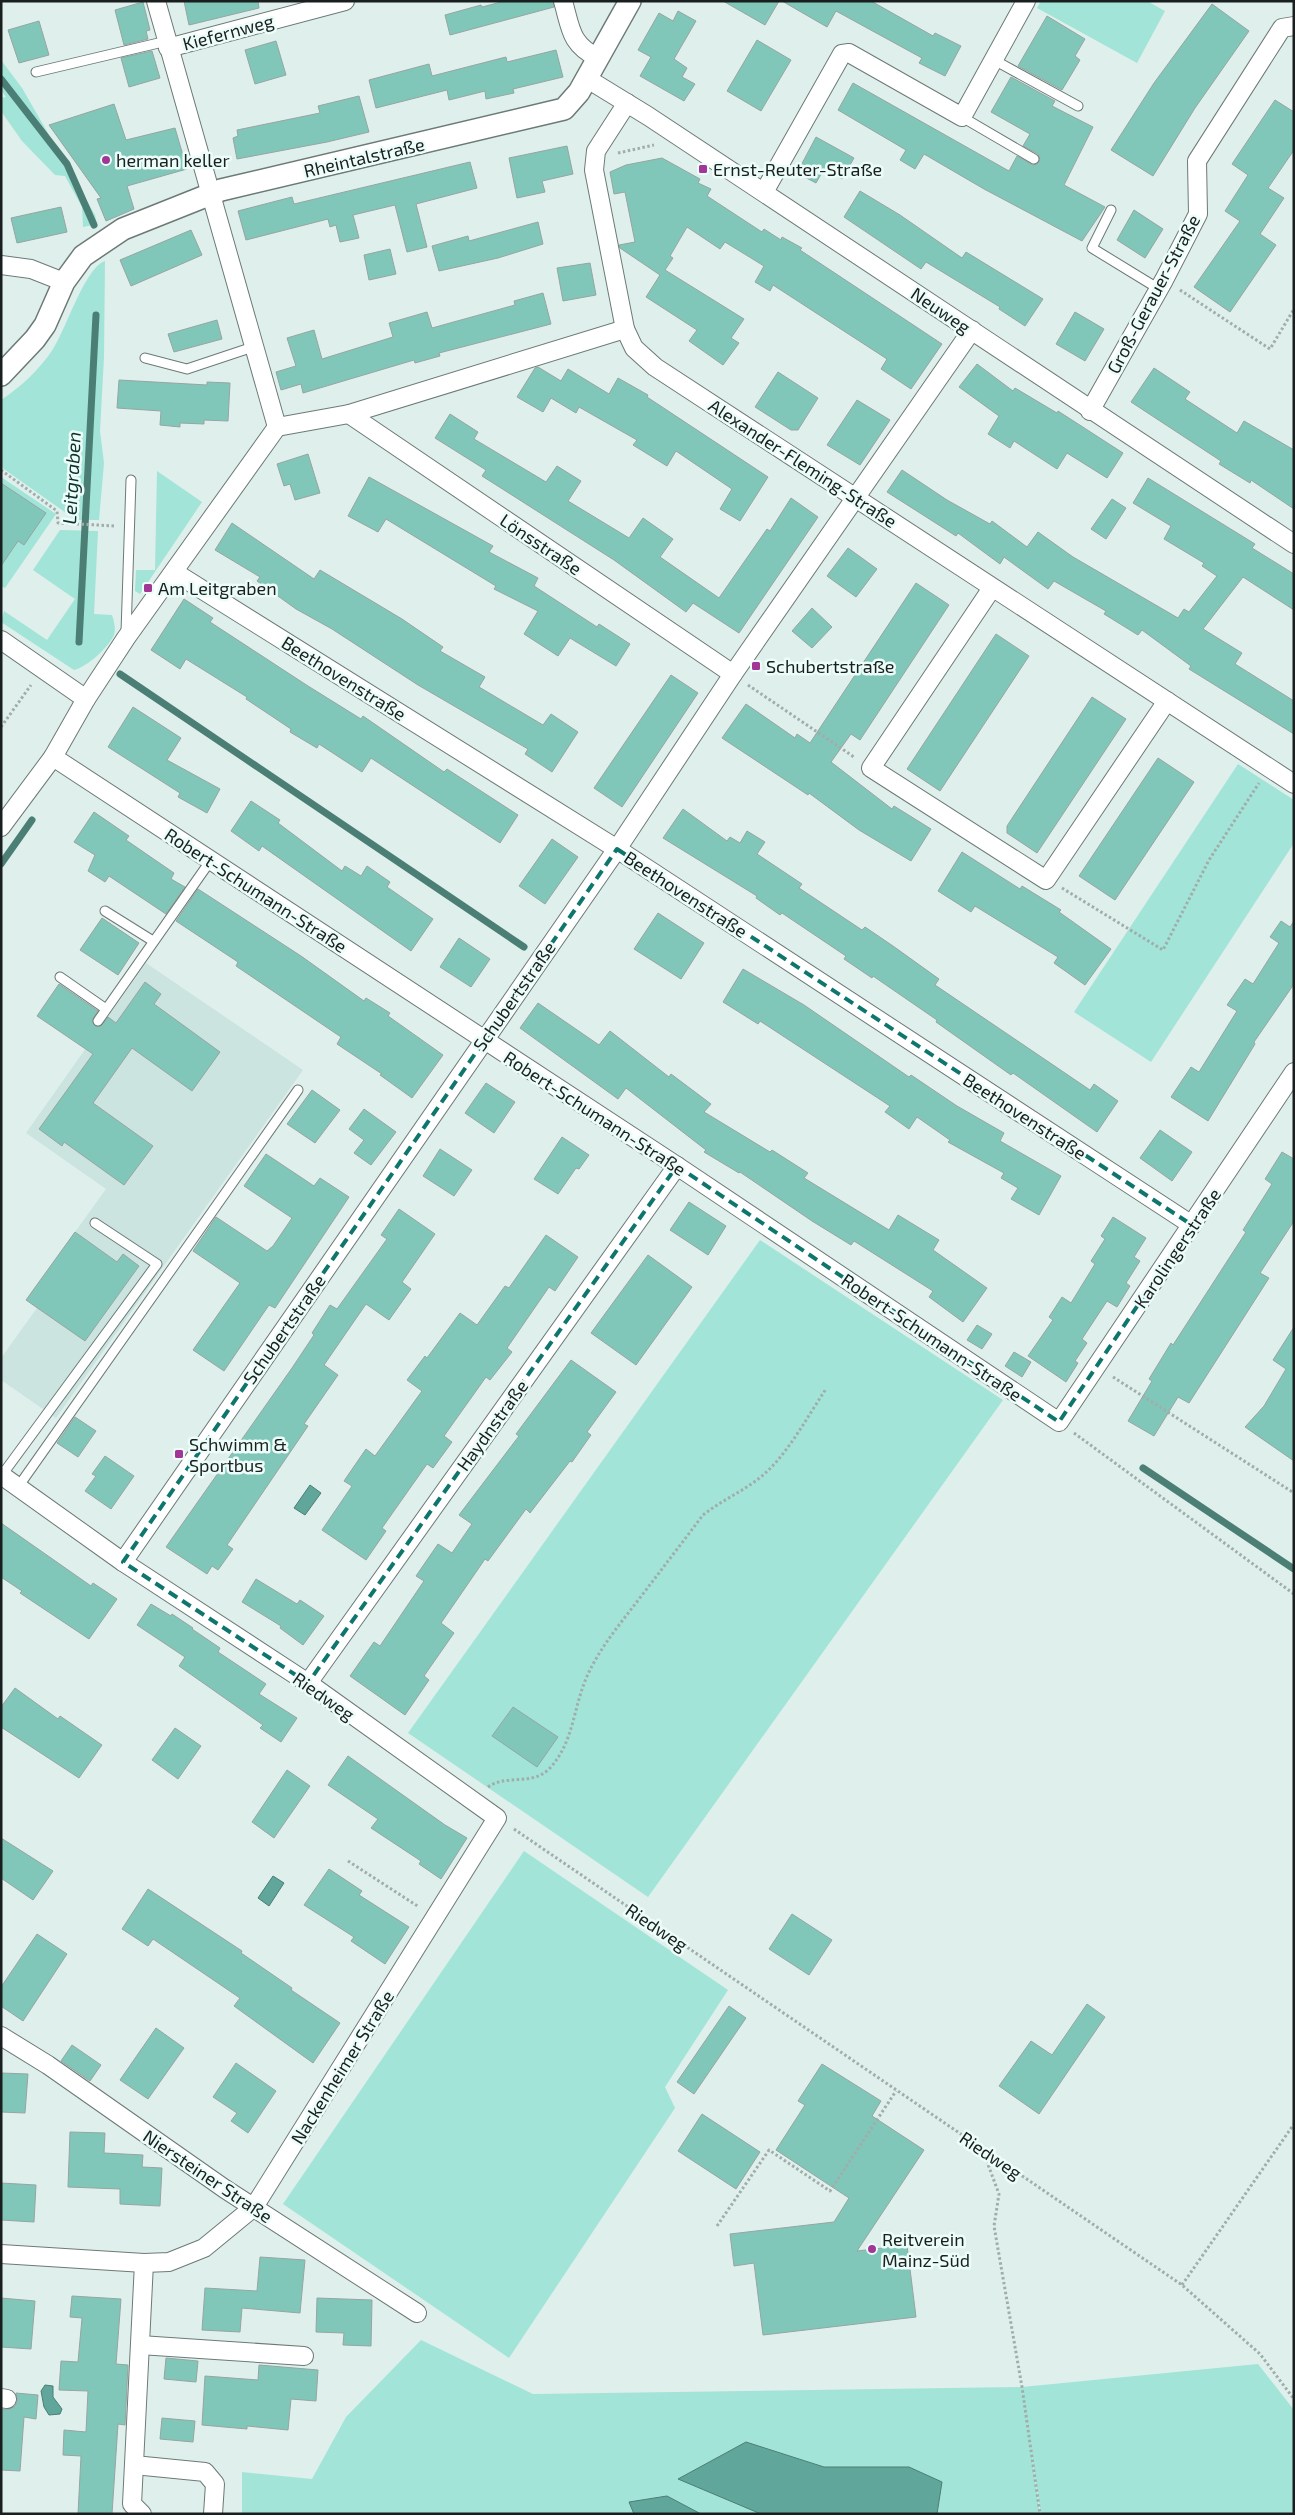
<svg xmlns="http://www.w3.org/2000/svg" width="1295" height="2515" viewBox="0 0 1295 2515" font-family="'Exo 2',sans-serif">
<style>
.built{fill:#cbe4df}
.green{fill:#a2e4d8}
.water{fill:#60a69a;stroke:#4b7e75}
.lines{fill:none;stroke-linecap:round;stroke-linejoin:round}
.stream{stroke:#4b7e75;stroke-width:7}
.building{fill:#80c7ba;stroke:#96a5a2}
.service-casing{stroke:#6c7a77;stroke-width:11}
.minor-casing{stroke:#6c7a77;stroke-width:20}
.tertiary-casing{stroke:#6c7a77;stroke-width:24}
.path{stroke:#a0adaa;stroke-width:3;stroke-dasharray:2.5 2.5;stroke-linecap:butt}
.service{stroke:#fff;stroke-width:9}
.minor{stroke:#fff;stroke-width:18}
.tertiary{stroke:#fff;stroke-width:21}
.marked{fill:none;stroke:#0f766e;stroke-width:4;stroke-dasharray:10 6;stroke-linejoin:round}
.poi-dot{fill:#a23697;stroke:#ecfdf9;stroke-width:2}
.labels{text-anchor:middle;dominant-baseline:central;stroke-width:5;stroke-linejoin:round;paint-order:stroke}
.street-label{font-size:18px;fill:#191f1e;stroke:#ecfdf9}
.poi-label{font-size:18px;fill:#191f1e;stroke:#ecfdf9;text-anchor:start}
.water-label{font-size:19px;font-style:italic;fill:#0d302b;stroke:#ecfdf9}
</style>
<rect width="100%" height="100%" fill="#dfefec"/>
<path class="built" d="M146,963L303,1070L56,1418L1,1380V1358L37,1308L26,1300L106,1189L26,1133Z"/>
<g class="green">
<path d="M1041,1H1147L1165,11L1137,63L1037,8Z"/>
<path d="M1,60L22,88L95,215L97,224L83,227L82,207L65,176L55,175L22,141L1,111V98L6,97L1,90Z"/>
<path d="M105,261L104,357L100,431L104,463L99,520H76L1,467V400C21,387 40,369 53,349C65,332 85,267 105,261Z"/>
<path d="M157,471L202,502L140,594L135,591L136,570H155Z"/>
<path d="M1,477L56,514L5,588L1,586Z"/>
<path d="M60,530L98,531L94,614L112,615C114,621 116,629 114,635C108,648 87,667 74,670L1,622L4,611L47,640L75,599L33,570Z"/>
<path d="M1238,764L1294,800V843L1151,1062L1074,1012Z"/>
<path d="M760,1240L1003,1400L648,1897L408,1733Z"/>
<path d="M524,1851L728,1990L665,2087L675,2108L509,2358L283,2204Z"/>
<path d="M421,2340L533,2394L1022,2387L1258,2364L1294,2410V2514H1041L1030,2444L1040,2514H937L942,2482L909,2467H824L746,2442L678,2479L761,2514H701L667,2496L629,2502L634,2514H242V2472L312,2479L346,2417Z"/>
</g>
<g class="water">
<path d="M310,1485L321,1493L305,1515L294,1508Z"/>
<path d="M273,1876L284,1883L269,1906L258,1898Z"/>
<path d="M45,2385L53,2386V2397L62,2409L60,2414L49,2415L44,2407L41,2391Z"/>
<path d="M746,2442L824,2467H909L942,2482L937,2514H761L678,2479Z"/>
<path d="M667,2496L701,2514H634L629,2502Z"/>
</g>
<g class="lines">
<g class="stream">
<path d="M1,79L67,164L94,225"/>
<path d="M79,642L96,315"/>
<path d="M120,674L524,947"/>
<path d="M1,864L32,820"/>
<path d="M1143,1468L1294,1569"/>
</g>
</g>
<g class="building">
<path d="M184,1H258L259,8L189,25Z"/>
<path d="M505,1H553L554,7L450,35L445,15L481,5L482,7Z"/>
<path d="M723,1H779L765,25Z"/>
<path d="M782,1H871L933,36L935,33L961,46L945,76L919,63L922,58L836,11L827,27Z"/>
<path d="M143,2L150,30L146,31L148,39L124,45L115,10Z"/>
<path d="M1212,4L1249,31L1195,108L1153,176L1111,150L1154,83Z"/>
<path d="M678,11L696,21L674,59L687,68L682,77L695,84L684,101L640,76L651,57L638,50L659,13L673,21Z"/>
<path d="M1047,16L1085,39L1075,56L1080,60L1062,90L1018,66Z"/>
<path d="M39,21L49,55L19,63L8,30Z"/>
<path d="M757,40L791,60L761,111L727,91Z"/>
<path d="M276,41L286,75L255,84L245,50Z"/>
<path d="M556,50L563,77L513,89L514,93L486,99L485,91L449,100L447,90L376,108L369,80L429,64L432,76L506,57L507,62Z"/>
<path d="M152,51L160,78L129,87L121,58Z"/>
<path d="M1011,77L1055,101L1052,106L1093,127L1064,185L1105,207L1082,241L984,189L924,154L915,169L900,160L906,150L838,110L853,83L1009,171L1017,156L1033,165L1037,164L1040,160L1038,154L1023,146L1030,134L991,112Z"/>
<path d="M359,96L369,132L327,142L237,159L233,138L238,136L237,130L320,113L318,106Z"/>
<path d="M1275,100L1294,112V150L1268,188L1284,198L1260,234L1276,245L1230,312L1194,287L1240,221L1225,211L1248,175L1232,164Z"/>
<path d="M114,104L126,140L175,128L187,169L127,186L134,209L106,221L97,199L101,198L49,125Z"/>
<path d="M816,137L854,158L842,179L824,169L816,183L797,173Z"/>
<path d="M567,146L573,174L542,181L545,192L517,198L509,158Z"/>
<path d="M662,158L700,179L698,183L711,189L707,196L762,232L764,229L781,240L782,237L802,248L800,250L942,344L911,389L881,369L887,359L773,285L770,291L755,282L764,266L725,242L720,249L687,227L670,256L673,258L665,270L744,319L731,338L739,343L723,365L689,341L697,330L646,297L660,275L620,248L619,245L635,242L625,192L614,194L610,172L626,165Z"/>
<path d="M470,162L477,188L416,204L427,247L407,252L395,205L353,215L359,238L340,242L336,225L330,227L328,219L246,240L238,211L292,197L294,204Z"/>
<path d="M860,191L900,215L962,258L966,252L1043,299L1025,326L999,309L1000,307L926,262L921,269L844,217Z"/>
<path d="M61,207L67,232L17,243L11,218Z"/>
<path d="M1134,210L1163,229L1145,258L1117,240Z"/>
<path d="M538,222L543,244L498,258L439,271L432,246L468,236L469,241Z"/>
<path d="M191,230L202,255L131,286L120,260Z"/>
<path d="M390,249L396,274L369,280L364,255Z"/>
<path d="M590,263L596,295L563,301L557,268Z"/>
<path d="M543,293L551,324L439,353L440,356L415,363L414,360L303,393L301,384L281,390L276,372L296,366L287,338L314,330L322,359L393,337L389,323L427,312L432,328L515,305L514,301Z"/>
<path d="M1075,312L1104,329L1085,361L1056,344Z"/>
<path d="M217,320L222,339L174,352L168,334Z"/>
<path d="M977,364L1013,391L1015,388L1057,413L1058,411L1123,453L1107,478L1067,453L1057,469L1014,441L1010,448L988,434L999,416L959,387Z"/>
<path d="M538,367L561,381L568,369L609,394L618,378L648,395L647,397L768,477L740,521L720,509L732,489L676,451L667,466L633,445L637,440L579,407L576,413L551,398L543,412L517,397L535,368Z"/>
<path d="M1154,368L1190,392L1185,399L1237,433L1244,421L1294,450V509L1251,480L1250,483L1219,464L1221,461L1131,402Z"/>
<path d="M778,372L818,398L798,430H791L755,407Z"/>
<path d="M119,380L207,385V382L230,383L228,421L204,420V424L180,423V427L160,425L161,411L117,408Z"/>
<path d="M857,400L890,420L860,465L827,445Z"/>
<path d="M450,414L478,432L474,439L546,482L557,466L581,481L568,501L629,538L643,518L673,539L660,557L719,598L767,529L770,531L791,498L818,517L739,633L693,603L686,612L614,560L482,476L486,470L435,438Z"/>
<path d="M308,454L320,493L295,500L290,484L284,486L277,464Z"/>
<path d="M902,470L947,500L990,524L992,521L1027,547L1038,532L1073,557L1178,618L1184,609L1189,612L1217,576L1202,566L1204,563L1164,539L1171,526L1133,503L1148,478L1255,544L1252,548L1294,574V610L1243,577L1203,629L1242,653L1235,664L1294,701V734L1189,669L1191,666L1142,630L1138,635L1104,614L1106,611L1054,581L1048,589L1004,557L1000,564L958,533L956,536L887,492Z"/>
<path d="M369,477L493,546L489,552L538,578L534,586L597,627L599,624L630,644L616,666L570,638L558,656L524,634L538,611L494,589L496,586L386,519L378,532L348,516Z"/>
<path d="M1,483L46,513L24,545L18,541L1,566Z"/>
<path d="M1112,499L1126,508L1106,539L1091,529Z"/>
<path d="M232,523L314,579L320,570L402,619L443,647L440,651L485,677L479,687L543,725L551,714L578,732L552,772L525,754L528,749L418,685L332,629L296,609L257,581L260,577L215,550Z"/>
<path d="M848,548L877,569L856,597L827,576Z"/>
<path d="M916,583L949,605L860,740L851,734L831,762L892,809L894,806L931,829L911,861L859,830L809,793L808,795L722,738L746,704L795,738L797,734L810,743Z"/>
<path d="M184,599L213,618L210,622L308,686L361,719L363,716L444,772L447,769L518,815L500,843L371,758L362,772L319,744L317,748L290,732L291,729L246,699L247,697L186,659L180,669L151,650Z"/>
<path d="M812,608L832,627L812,648L792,631Z"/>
<path d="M996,634L1029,656L940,791L907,769Z"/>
<path d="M671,675L698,693L622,807L594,788Z"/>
<path d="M1092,697L1126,719L1037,853L1007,833V826Z"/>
<path d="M133,707L181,738L167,760L220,789L207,813L178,797L180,793L108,747Z"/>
<path d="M1158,758L1194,782L1115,900L1079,876Z"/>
<path d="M251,801L280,820L278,823L342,871L345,866L361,876L367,866L390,882L387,887L433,919L411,951L262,846L259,851L231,831Z"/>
<path d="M683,809L727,841L730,837L740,843L747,831L765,842L757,854L802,884L799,888L862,930L865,927L893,946L939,979L935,985L1090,1090L1094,1084L1118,1101L1097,1132L1013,1073L1011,1075L936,1022L937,1020L873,976L872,978L844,959L846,956L782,913L780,915L756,898L757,896L663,838Z"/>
<path d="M94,812L129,836L126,840L174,873L171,879L185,887L166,914L109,876L105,882L88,871L95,855L74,842Z"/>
<path d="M552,839L578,857L545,904L519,886Z"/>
<path d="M962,852L1020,889L1022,886L1061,910L1059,912L1111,949L1085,985L1054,963L1058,957L975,906L971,912L938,891Z"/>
<path d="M198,889L301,956L364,1001L366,998L390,1013L388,1016L443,1055L412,1098L380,1075L382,1074L337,1044L341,1037L236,966L238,962L176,921Z"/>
<path d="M658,913L704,943L681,979L634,949Z"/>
<path d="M102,918L139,943L118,975L80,950Z"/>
<path d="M1281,921L1290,927L1294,921V984L1254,1042L1255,1044L1208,1121L1171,1097L1191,1067L1199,1072L1237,1011L1227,1005L1245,979L1253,984L1279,943L1270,937Z"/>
<path d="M459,938L490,959L471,987L440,967Z"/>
<path d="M743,969L804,1005L909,1077L911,1075L957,1106L1004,1133L1000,1141L1061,1176L1039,1215L1011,1199L1018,1188L1001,1178L1004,1173L948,1142L950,1140L917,1117L909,1129L885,1112L890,1106L760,1021L758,1024L723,1002Z"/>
<path d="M145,982L161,994L154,1004L220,1052L192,1091L132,1048L93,1103L153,1146L124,1185L64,1142L62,1146L39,1129L93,1054L37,1016L59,984L98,1011L92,1020L95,1026H101L108,1017L116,1023Z"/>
<path d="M538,1003L599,1045L610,1031L669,1077L671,1074L711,1104L704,1112L770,1152L772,1150L808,1173L804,1178L889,1230L898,1215L939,1240L933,1250L987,1288L963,1322L929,1297L933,1291L854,1241L851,1245L812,1221L740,1172L739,1173L704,1152L706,1150L626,1088L618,1099L520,1028Z"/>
<path d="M486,1083L515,1102L494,1133L465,1113Z"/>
<path d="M312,1090L340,1110L315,1143L287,1124Z"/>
<path d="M364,1109L396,1132L371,1165L354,1153L364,1140L349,1129Z"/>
<path d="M1160,1130L1192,1152L1172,1181L1140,1158Z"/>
<path d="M562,1137L589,1155L579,1169L576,1168L558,1194L534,1179Z"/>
<path d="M440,1149L472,1170L454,1196L423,1176Z"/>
<path d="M1282,1152L1294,1159V1221L1260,1273L1269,1278L1189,1403L1178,1397L1154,1436L1128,1421L1152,1381L1149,1379L1171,1343L1173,1345L1246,1232L1243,1230L1272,1184L1265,1179Z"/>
<path d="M266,1154L314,1186L320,1178L349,1197L275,1308L269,1305L224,1371L193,1350L240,1283L193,1251L216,1217L267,1251L273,1246L292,1218L244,1186Z"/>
<path d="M689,1202L726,1226L708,1255L670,1230Z"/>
<path d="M399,1209L435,1234L402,1282L411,1289L389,1320L366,1304L324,1365L338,1375L304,1424L308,1426L227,1545L233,1549L218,1570L212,1566L207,1574L166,1547L292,1368L314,1335L312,1333L330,1305L337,1309L387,1239L381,1235Z"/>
<path d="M1113,1217L1146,1238L1134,1257L1140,1261L1126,1283L1130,1286L1117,1307L1107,1301L1082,1339L1087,1343L1075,1361L1078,1363L1066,1382L1028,1356L1053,1320L1049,1317L1062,1297L1071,1303L1095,1264L1091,1261L1105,1239L1101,1236Z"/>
<path d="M75,1232L117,1262L123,1254L139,1266L85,1341L26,1300Z"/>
<path d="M546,1235L578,1257L555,1291L549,1287L507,1348L512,1352L490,1380L486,1377L444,1436L452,1442L433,1468L427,1464L382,1528L386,1531L366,1560L322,1530L352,1486L344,1481L366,1449L375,1456L422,1391L407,1380L425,1356L427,1358L460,1313L477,1325L505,1286L509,1288Z"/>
<path d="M648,1255L692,1287L636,1365L591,1333Z"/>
<path d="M977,1325L992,1334L982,1349L967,1340Z"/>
<path d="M1294,1327V1461L1245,1427L1264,1406L1286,1369L1273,1360Z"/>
<path d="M1014,1352L1031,1362L1022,1377L1005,1366Z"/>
<path d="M571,1360L616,1392L587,1432L591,1435L572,1462L570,1461L530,1513L526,1509L488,1561L485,1559L441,1623L454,1633L424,1676L429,1680L405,1715L350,1676L374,1642L380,1646L424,1581L416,1576L438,1544L452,1553L472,1524L459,1515L519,1436L516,1434Z"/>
<path d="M75,1417L96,1431L78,1457L57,1443Z"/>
<path d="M105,1456L134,1476L111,1509L85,1491L96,1476L92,1474Z"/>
<path d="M1,1523L91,1586L93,1583L117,1599L89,1639L20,1593L22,1591L1,1577Z"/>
<path d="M256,1579L297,1604L300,1600L324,1616L303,1645L280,1628L281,1626L242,1602Z"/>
<path d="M151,1604L171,1616L172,1614L193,1628L192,1629L220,1648L218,1652L266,1684L259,1694L297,1718L281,1742L260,1728L263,1725L179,1666L185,1657L137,1625Z"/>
<path d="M15,1688L58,1719L60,1716L102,1745L79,1778L1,1727V1707Z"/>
<path d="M513,1707L558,1737L537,1767L492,1736Z"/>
<path d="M175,1728L201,1746L178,1779L152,1760Z"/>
<path d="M348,1756L445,1825L467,1838L441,1879L419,1864L421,1861L371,1828L378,1819L328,1785Z"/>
<path d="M287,1770L310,1786L274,1838L252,1822Z"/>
<path d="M1,1838L53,1871L33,1900L1,1878Z"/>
<path d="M329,1869L362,1891L359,1895L409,1927L385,1964L351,1941L354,1937L304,1905Z"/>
<path d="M148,1889L242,1951L241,1953L292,1988L291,1990L340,2023L313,2063L234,2006L240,1998L153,1939L148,1946L122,1929Z"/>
<path d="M792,1914L832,1940L809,1975L769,1949Z"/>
<path d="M37,1934L67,1954L23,2021L1,2006V1987Z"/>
<path d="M1087,2004L1105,2017L1039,2114L999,2086L1031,2041L1052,2055Z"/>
<path d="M729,2006L746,2018L694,2094L677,2082Z"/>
<path d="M156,2028L184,2048L148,2099L120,2080Z"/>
<path d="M72,2045L101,2065L90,2081L61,2061Z"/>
<path d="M236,2063L276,2091L248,2133L231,2121L237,2113L213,2097Z"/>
<path d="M822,2064L881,2101L872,2116L924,2150L857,2251L907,2245L916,2317L763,2335L754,2263L734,2266L730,2234L834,2222L849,2198L776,2150L805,2105L798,2101Z"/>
<path d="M1,2073L28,2074L25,2113L1,2112Z"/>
<path d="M702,2114L760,2152L736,2189L678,2151Z"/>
<path d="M70,2132L105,2133L104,2153L143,2155L142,2167L162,2168L160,2206L120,2204V2189L68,2187Z"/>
<path d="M1,2183L36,2185L34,2222L1,2220Z"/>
<path d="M260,2257L305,2260L300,2313L242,2308L240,2332L202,2330L205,2288L257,2291Z"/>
<path d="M72,2296L121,2299L116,2364L128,2365L125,2425L118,2424L112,2514H78L81,2456L63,2455L64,2430L86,2432L88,2391L59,2390L61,2361L78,2362L82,2318L70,2317Z"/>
<path d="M1,2298L35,2301L31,2349L1,2347Z"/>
<path d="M317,2298L372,2300L371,2346L343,2345L344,2333L316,2332Z"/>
<path d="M166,2358L198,2361L196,2382L164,2379Z"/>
<path d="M259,2365L318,2370L316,2401L291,2399L288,2430L247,2426V2429L202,2425L205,2376L258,2380Z"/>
<path d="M16,2393L38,2395L36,2419L24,2417L20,2471L1,2470V2409H10L15,2406L18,2400Z"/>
<path d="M162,2418L195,2421L193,2442L160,2439Z"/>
</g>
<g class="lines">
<g class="service-casing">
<g id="service">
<path d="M994,60L1078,106"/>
<path d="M36,72L167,41"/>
<path d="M962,117L1034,159"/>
<path d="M1111,210L1092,248L1159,289"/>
<path d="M145,358L187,369L253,347"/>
<path d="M126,633L131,480"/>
<path d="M105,911L153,941"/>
<path d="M60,977L106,1009"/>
<path d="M98,1021L211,860"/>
<path d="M2,1475L157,1264L95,1223"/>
<path d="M18,1487L298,1090"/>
</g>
</g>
<g class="minor-casing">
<g id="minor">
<path d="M156,1L277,427"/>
<path d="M563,1C571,29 570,44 598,58"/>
<path d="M168,48L345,1"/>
<path d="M586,78L648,116L1294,544"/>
<path d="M627,103L596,151L594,170L625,329L634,348L655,367L1294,784"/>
<path d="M764,192L842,54L849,53L962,117L1026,1"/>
<path d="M1,265L31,269L64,282"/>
<path d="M1090,411L1164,280L1198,214L1197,161L1282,28L1294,26"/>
<path d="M349,414L733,674"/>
<path d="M277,427L349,414L625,329"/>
<path d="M174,572L617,849L1192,1225"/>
<path d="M992,588L871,768L1046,880L1167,701"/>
<path d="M1,640L86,699"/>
<path d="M53,757L677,1166L1059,1422L1294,1072"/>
<path d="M1,827L53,757L86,699L126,638L277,427"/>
<path d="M1,1475L123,1562L308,1683L497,1818L254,2207L204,2248L169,2262L144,2263L1,2254"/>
<path d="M123,1562L617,849L733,674L972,330"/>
<path d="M308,1683L677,1166"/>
<path d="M1,2036L48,2065L225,2189L417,2313"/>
<path d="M140,2345L304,2356"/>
<path d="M1,2398L7,2399"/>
<path d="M134,2465L205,2472L215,2484L213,2514"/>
<path d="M142,2514L132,2504L144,2263"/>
</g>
</g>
<g class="tertiary-casing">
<path id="tertiary" d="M1,375L35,339L45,325L64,282L83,256L123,229L221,190L564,109L579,92L630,1"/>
</g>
<g class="path">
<path d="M618,153L654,145"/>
<path d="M1180,290L1270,349L1294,309"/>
<path d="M1,470L57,511L58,523L116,526"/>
<path d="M748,685L854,757"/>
<path d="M1,727L31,685"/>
<path d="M1062,888L1163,950L1209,860L1259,783"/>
<path d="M1113,1377L1294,1493"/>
<path d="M1074,1433L1294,1594"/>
<path d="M488,1787C506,1774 532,1786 549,1769C575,1742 573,1704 589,1672C601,1647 619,1625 636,1603C659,1573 681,1544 703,1515C722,1500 744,1491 762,1476C788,1454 807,1417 826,1389"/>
<path d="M514,1829L1182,2285L1260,2354L1294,2399"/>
<path d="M348,1861L419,1907"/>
<path d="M983,2151L999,2194L994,2226L1022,2387L1040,2514"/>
<path d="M717,2226L769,2150L830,2191L896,2091"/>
<path d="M1182,2285L1294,2124"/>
</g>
<use href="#service" class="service"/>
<use href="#minor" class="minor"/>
<use href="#tertiary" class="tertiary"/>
</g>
<path class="marked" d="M617,849L1192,1225L1059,1422L677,1166L308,1683L123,1562Z"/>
<g class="poi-dot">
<circle cx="106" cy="160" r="5"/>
<rect x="698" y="164" width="10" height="10" rx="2.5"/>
<rect x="143" y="583" width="10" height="10" rx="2.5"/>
<rect x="751" y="661" width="10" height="10" rx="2.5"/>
<rect x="174" y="1449" width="10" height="10" rx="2.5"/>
<circle cx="872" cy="2249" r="5"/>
</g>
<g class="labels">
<g class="street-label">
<text transform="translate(228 32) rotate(-15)">Kiefernweg</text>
<text transform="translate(364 157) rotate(-13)">Rheintalstraße</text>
<text transform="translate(1153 294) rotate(-62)">Groß-Gerauer-Straße</text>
<text transform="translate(941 310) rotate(34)">Neuweg</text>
<text transform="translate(803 463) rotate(33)">Alexander-Fleming-Straße</text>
<text transform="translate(541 544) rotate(34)">Lönsstraße</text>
<text transform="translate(344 678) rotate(32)">Beethovenstraße</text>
<text transform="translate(256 890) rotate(33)">Robert-Schumann-Straße</text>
<text transform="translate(686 894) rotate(33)">Beethovenstraße</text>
<text transform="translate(514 996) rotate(-55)">Schubertstraße</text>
<text transform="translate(595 1113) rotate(33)">Robert-Schumann-Straße</text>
<text transform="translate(1025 1116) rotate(33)">Beethovenstraße</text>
<text transform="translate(1177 1248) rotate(-56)">Karolingerstraße</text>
<text transform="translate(284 1329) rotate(-55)">Schubertstraße</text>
<text transform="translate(932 1337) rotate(34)">Robert-Schumann-Straße</text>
<text transform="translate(492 1425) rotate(-54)">Haydnstraße</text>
<text transform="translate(324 1696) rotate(35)">Riedweg</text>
<text transform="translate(657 1927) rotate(34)">Riedweg</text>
<text transform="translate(342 2067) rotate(-58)">Nackenheimer Straße</text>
<text transform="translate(991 2155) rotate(34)">Riedweg</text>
<text transform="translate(208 2176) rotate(34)">Niersteiner Straße</text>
</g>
<g class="poi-label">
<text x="116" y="160">herman keller</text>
<text x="713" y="169">Ernst-Reuter-Straße</text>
<text x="158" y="588">Am Leitgraben</text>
<text x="766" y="666">Schubertstraße</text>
<text x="189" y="1444">Schwimm &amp;<tspan x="189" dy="21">Sportbus</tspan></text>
<text x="882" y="2239">Reitverein<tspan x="882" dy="21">Mainz-Süd</tspan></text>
</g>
<g class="water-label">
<text transform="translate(71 478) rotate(-87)">Leitgraben</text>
</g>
</g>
<rect width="1295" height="2515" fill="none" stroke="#191f1e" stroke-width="5"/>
</svg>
